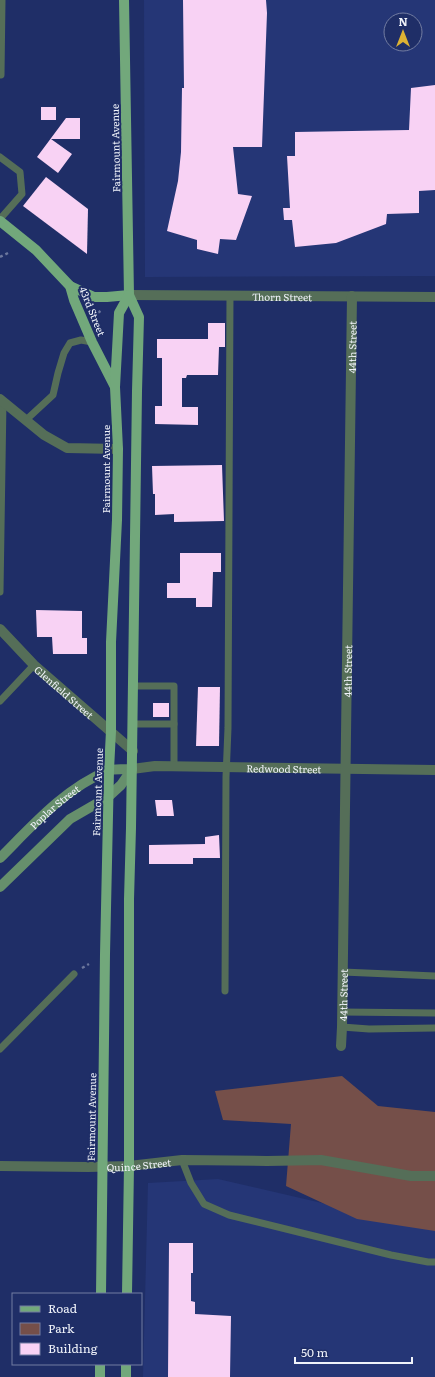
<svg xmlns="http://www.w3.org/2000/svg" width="435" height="1377" viewBox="0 0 435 1377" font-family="Literata,serif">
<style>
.built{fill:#253676;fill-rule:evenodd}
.green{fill:#754f49}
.building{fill:#f8d2f4}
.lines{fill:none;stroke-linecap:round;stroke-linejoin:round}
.path{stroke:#6c779d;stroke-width:2.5;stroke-dasharray:3 3;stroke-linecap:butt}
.lane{stroke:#556e58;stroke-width:7}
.street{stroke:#556e58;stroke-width:10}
.secondary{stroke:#668f6c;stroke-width:10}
.primary{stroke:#72a87b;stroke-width:10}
.labels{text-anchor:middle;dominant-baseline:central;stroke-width:4;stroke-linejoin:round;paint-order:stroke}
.street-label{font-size:10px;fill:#f0f3fa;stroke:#1f2e67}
</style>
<rect width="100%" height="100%" fill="#1f2e67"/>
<g class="built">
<path d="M144,0H435V276L145,277ZM391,20H415V44H391Z"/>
<path d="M218,1179L408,1223L435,1221V1377H143L148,1183Z"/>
</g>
<path class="green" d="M342,1076L378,1106L435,1112V1231L357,1219L286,1186L291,1124L223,1120L215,1091Z"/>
<g class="building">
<path d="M183,0H266L267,13L262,147H233L238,194L252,196L236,240L220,239L218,254L197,249V240L167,231L178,181L181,152L182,88H184Z"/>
<path d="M435,85V190L419,191V213L387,214L386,224L336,243L295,247L292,220H284L283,208H290L287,156H295V132L409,130L411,88Z"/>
<rect x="41" y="107" width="15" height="13"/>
<path d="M66,118H80V139H51L72,154L58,173L37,157Z"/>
<path d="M46,177L88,209L87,254L23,206Z"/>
<path d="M208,323H225V347H219L218,375H187L186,378H182V407H198V425L155,424V406H162V358H157V339H208Z"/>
<path d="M222,465L224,521L174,522V514L155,515V494H153L152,466Z"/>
<path d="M180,553H221V572H213L212,607H196V598H167V583H180Z"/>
<path d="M36,610L82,611V638H87V654H53L52,637H37Z"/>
<path d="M198,687H220L219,746H196Z"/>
<rect x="153" y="703" width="16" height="14"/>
<path d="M155,800H172L174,816H157Z"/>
<path d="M219,835L220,858H193V864H149V845L205,844V837Z"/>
<path d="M169,1243H193V1273H191V1301L195,1302V1314L231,1316L230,1377H168Z"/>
</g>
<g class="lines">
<g class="path">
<path d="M0,257L8,253"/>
<path d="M93,316L102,310"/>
<path d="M82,968L89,964"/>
</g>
<g class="lane">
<path d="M1,75L2,0"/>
<path d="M0,157L20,172L22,194L0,219"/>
<path d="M26,420L53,395L58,373L64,353L70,343L81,340L92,342"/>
<path d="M0,592L3,401"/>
<path d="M133,686H174V766"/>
<path d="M0,701L34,665"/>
<path d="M133,724H174"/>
<path d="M343,972L435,976"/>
<path d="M225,991L226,777L228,728L230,295"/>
<path d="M342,1012L435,1013"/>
<path d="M342,1027L369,1029L435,1028"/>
<path d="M0,1049L74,974"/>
<path d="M182,1160L191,1183L204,1204L229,1215L391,1255L428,1262H435"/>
</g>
<g class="street">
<path id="s1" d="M129,295L435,297"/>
<path d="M0,399L44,435L67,448L118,449"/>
<path id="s2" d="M0,629L34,665L133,751"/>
<path id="s3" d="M132,769L155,766L435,770"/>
<path id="s4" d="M341,1046L342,1027L352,296"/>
<path id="s5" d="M0,1166L88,1167L129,1166L182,1160L267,1161L321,1160L411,1176H435"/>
</g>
<g class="secondary">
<path id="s6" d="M0,858C32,826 64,789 107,771C114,768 124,770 132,769"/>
<path d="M0,887L70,819L108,797L121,785L132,769"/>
</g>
<g class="primary">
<path d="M124,0L129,295L139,317L137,391L131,828L129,899V1166L127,1294"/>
<path d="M0,221L36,250L70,286L74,300L92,342L115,387"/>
<path d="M70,286L94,297H107L129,295"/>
<path d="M101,1294L105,954L109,770L111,731V642L117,520L118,449L115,387L119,313L129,295"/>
<path d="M100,1377V1364"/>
<path d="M126,1377V1364"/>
</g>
</g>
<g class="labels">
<g class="street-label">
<text transform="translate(115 148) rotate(-91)">Fairmount Avenue</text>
<text stroke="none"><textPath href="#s1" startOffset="153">Thorn Street</textPath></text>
<text transform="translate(93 311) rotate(68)">43rd Street</text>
<text stroke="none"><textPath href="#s4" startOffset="699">44th Street</textPath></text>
<text transform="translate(105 469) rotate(-90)">Fairmount Avenue</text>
<text stroke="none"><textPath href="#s4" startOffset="375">44th Street</textPath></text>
<text stroke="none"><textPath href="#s2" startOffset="90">Glenfield Street</textPath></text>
<text stroke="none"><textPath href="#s3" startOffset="152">Redwood Street</textPath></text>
<text transform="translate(97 792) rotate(-88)">Fairmount Avenue</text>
<text stroke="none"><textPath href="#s6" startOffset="75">Poplar Street</textPath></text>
<text stroke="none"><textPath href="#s4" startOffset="51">44th Street</textPath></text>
<text transform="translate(91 1117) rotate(-89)">Fairmount Avenue</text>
<text stroke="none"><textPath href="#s5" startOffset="139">Quince Street</textPath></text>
</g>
</g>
<rect x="12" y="1293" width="130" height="72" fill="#1f2e67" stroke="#737da2"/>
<rect x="20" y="1306" width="20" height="6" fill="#72a87b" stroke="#737da2"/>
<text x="48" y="1313" font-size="12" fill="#f0f3fa">Road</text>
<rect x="20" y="1323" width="20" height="12" fill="#754f49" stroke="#737da2"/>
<text x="48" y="1333" font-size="12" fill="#f0f3fa">Park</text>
<rect x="20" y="1343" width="20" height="12" fill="#f8d2f4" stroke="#737da2"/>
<text x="48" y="1353" font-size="12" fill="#f0f3fa">Building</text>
<g transform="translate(403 32)"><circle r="19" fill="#1f2e67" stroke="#737da2"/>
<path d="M0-3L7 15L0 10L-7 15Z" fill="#ddb233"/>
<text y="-6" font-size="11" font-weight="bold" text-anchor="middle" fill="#f0f3fa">N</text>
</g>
<path d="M295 1357v6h117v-6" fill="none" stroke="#f0f3fa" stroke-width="2"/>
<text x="301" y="1357" font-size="12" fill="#f0f3fa" stroke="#1f2e67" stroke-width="3" paint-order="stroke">50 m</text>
</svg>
